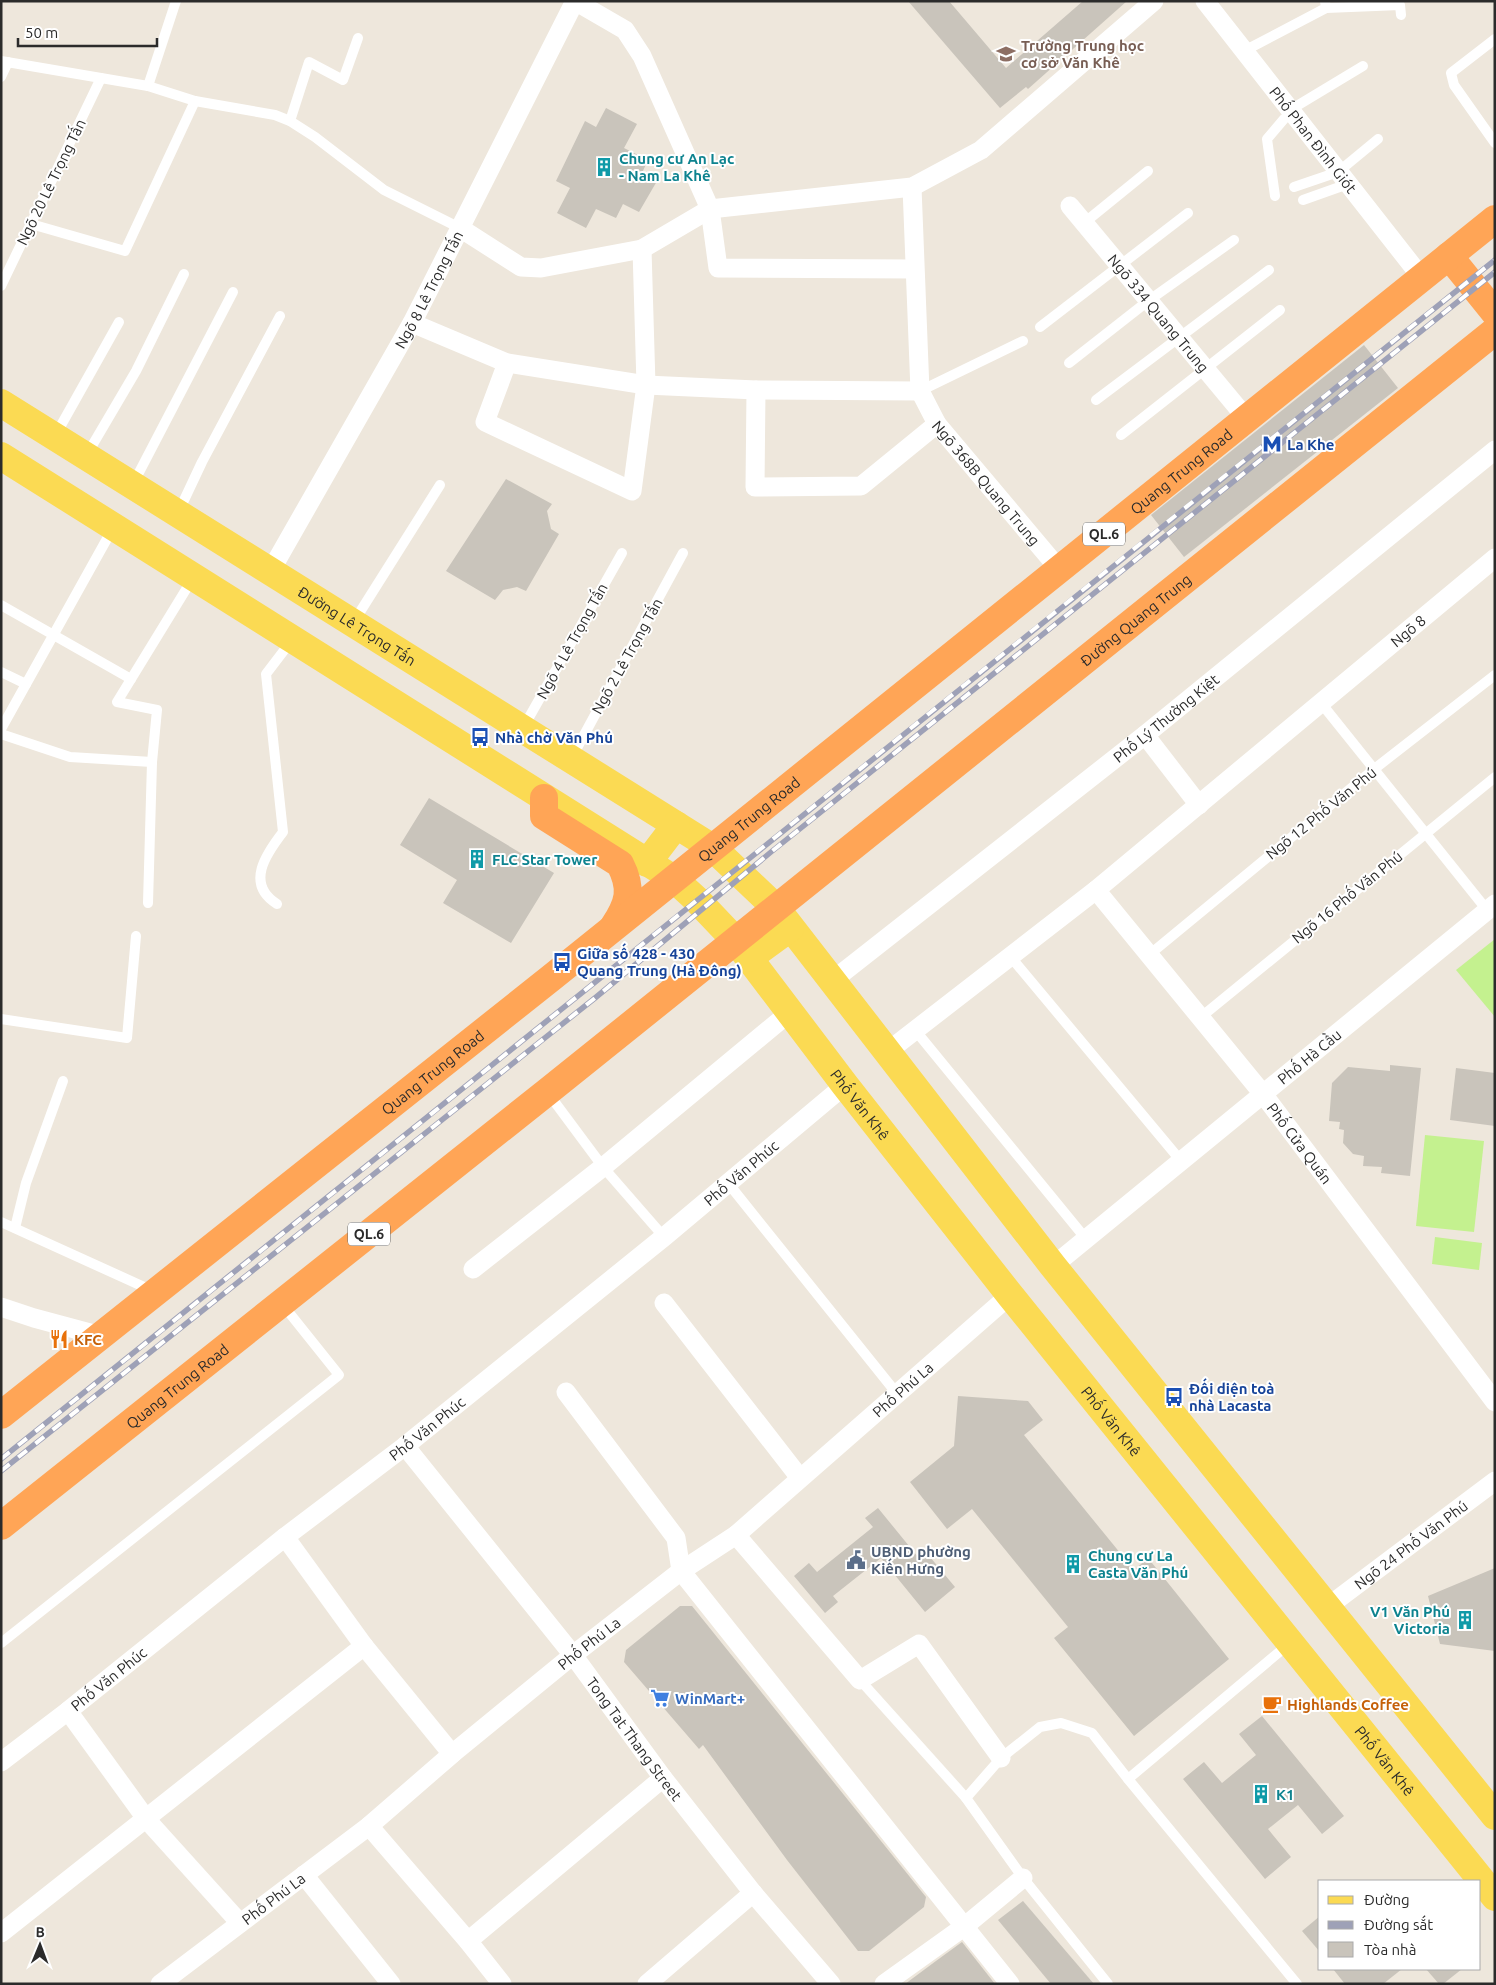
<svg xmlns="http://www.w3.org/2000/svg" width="1496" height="1985" viewBox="0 0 1496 1985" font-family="Ubuntu,sans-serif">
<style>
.pitch{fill:#c4f18f}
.building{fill:#c9c4bb}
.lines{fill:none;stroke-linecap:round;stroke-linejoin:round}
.lane{stroke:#fff;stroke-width:10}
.street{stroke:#fff;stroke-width:19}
.primary{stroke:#fbda53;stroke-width:28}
.highway{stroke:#ffa556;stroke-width:28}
.rail-casing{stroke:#9ea1b7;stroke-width:5.5}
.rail{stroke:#fff;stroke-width:4;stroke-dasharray:11;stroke-linecap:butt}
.labels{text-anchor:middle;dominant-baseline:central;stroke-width:4;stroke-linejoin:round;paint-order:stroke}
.shield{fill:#fff;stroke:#6b6b6b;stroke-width:1}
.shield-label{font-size:14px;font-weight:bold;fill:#2b2b2b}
.education-label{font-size:15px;font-weight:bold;fill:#785e54;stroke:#fff;text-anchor:start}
.street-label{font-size:15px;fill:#2b2b2b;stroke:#fff}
.culture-label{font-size:15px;font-weight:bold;fill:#0d838f;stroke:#fff;text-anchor:start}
.transit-label{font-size:15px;font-weight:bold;fill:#164399;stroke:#fff;text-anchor:start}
.food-label{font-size:15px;font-weight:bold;fill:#c56008;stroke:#fff;text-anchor:start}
.service-label{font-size:15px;font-weight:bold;fill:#4e5e75;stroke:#fff;text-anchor:start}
.shop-label{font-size:15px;font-weight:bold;fill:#366cbe;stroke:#fff;text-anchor:start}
</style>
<rect width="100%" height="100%" fill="#eee7dc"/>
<g class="pitch">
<path d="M1495,939V1017L1456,970Z"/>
<path d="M1425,1135L1484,1141L1474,1232L1416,1226Z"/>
<path d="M1435,1237L1482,1243L1479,1270L1432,1264Z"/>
</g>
<g class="building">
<path d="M908,1H949L1006,68L1083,1H1127L1028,89L1026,87L1000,108Z"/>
<path d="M606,108L637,124L624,148L648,160L642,173L657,181L639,212L623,204L616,218L596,209L586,228L557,213L570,188L556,181L585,121L596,127Z"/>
<path d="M1364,345L1398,388L1184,557L1151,515Z"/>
<path d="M506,479L552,504L547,511L551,529L559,534L526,591L517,587L503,590L495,600L446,571Z"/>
<path d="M429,798L554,873L511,943L443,903L457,880L400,845Z"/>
<path d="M1390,1065L1421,1068L1410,1176L1381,1173L1382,1167L1363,1166L1364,1156L1353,1154L1343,1143L1344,1130L1339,1129L1340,1122L1329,1121L1332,1083L1348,1067L1390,1071Z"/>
<path d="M1456,1068L1495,1073V1126L1450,1120Z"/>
<path d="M958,1396L1028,1401L1043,1420L1024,1435L1134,1570L1148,1558L1229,1659L1134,1736L1054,1638L1068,1627L972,1509L947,1529L910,1482L954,1446Z"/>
<path d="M878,1508L918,1557L925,1551L955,1587L925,1612L881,1558L833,1596L838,1602L825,1613L794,1576L809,1563L817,1572L873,1527L865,1518Z"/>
<path d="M1495,1568V1651L1440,1644L1428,1596Z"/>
<path d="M680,1606H692L926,1897L924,1907L869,1951H858L787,1860L703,1745L699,1749L624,1662L626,1650Z"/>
<path d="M1262,1716L1344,1816L1322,1834L1298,1805L1268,1829L1291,1857L1265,1879L1183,1779L1204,1762L1222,1783L1256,1755L1239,1734Z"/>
<path d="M1023,1901L1094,1984H1051L998,1920Z"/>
<path d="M1320,1916V1952L1302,1931Z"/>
<path d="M962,1942L995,1984H905L936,1961Z"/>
<path d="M1333,1969H1402L1383,1984H1345Z"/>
<path d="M1426,1969H1462L1443,1984H1439Z"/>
</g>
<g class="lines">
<g class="lane">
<path d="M1326,8L1400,5L1401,15"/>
<path d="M1495,39L1451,73L1454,85L1495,143"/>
<path d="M1244,51L1326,8L1325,1"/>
<path d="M1,61L148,86L195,101L275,115L290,121L315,137L384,190L460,228"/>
<path d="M1,77L8,62"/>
<path d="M148,86L176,1"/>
<path d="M1290,110L1363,66"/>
<path d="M290,121L309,62L343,80L358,38"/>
<path d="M1294,187L1338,172L1378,139"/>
<path d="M1275,196L1267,139L1284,119L1292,113"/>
<path d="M1303,200L1348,184"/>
<path d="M1084,223L1148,171"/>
<path d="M31,224L125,251L195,101"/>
<path d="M1,286L101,78"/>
<path d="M1040,327L1188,213"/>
<path d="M1069,363L1148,301L1234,240"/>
<path d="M920,391L1023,341"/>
<path d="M1096,400L1269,270"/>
<path d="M1121,435L1280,310"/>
<path d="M55,436L119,322"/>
<path d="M86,456L136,371L184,274"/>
<path d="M133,484L233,292"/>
<path d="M178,513L202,462L280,316"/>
<path d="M1,605L131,679"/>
<path d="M353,623L440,485"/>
<path d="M1,672L26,684"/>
<path d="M1321,703L1487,910"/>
<path d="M523,728L622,553"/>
<path d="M1,729L113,528"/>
<path d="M1,734L70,757L152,762"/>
<path d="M571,759L683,553"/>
<path d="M148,903L152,762L157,710L117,702L193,578"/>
<path d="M277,904C245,884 266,854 283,832L266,674L292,640"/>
<path d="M1149,955L1373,770L1495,675"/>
<path d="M1010,956L1181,1161"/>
<path d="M1201,1017L1495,777"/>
<path d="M1,1019L127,1038L136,936"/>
<path d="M915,1030L1086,1239"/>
<path d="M548,1093L603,1167L664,1237"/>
<path d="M728,1183L898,1395"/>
<path d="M1,1222L153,1291"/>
<path d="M15,1228L26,1183L63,1081"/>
<path d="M1,1643L339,1375L283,1305"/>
<path d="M860,1680L966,1798"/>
<path d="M1128,1779L1297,1984"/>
<path d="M1108,1984L1023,1878L966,1798L1001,1758L1040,1727L1061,1723L1092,1733L1128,1779L1290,1643"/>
</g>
<g class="street">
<path d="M575,1L625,30L642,56L710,209L718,268L914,269"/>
<path id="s1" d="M1205,1L1422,278"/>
<path id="s2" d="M912,187L920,391L937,424L1059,569"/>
<path id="s3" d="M1070,206L1247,419"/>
<path d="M460,228L521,267L541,268L642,249L710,209L912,187L981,150L1154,1"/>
<path d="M412,323L507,363L646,385L756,390L920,391"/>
<path d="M507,363L485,422L632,491L646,385L642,249"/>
<path d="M756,390L755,487L861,486L937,424"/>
<path id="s4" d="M270,572L412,323L575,1"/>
<path d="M1145,735L1199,805"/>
<path id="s5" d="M1096,890L1263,1094L1495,1402"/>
<path id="s6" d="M832,981L1145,735L1495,450"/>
<path id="s7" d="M887,1052L1096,890L1495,558"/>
<path id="s8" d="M1053,1266L1495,904"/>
<path d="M473,1269L603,1167L789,1013"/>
<path d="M664,1303L800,1478"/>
<path d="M1,1307L34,1318L101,1336"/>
<path d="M566,1392L676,1538L681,1571L1010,1984"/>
<path id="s9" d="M405,1446L573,1655L663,1778L753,1893L831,1984"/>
<path d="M736,1535L860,1680L919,1644L1001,1758"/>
<path d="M285,1537L364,1646L452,1754"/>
<path id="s10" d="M1326,1608L1495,1481"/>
<path d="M68,1711L147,1820L240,1923"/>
<path id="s11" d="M1,1762L68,1711L285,1537L405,1446L664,1237L845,1085"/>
<path d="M369,1826L468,1941L502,1984"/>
<path d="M304,1875L391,1984"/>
<path d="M1,1933L364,1646"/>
<path d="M468,1941L663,1778"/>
<path id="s12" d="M160,1984L369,1826L452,1754L573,1655L681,1571L736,1535L1010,1295"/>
<path d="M647,1984L753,1893"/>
<path d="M884,1984L965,1926L1023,1878"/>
</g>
<g class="primary">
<path id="s13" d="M1,403L713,848L776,908L1053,1266L1495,1816"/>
<path id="s14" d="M1,456L674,879L697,900L736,941L845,1085L1010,1295L1495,1897"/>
<path d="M647,863L676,825"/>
<path d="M749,958L790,928"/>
</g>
<g class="highway">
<path d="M1449,256L1495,313"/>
<path d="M544,798V816L620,864C633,889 629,903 614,926"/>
<path id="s15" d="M1,1415L551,978L1495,219"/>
<path id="s16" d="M1,1526L547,1092L1495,331"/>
</g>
<g class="rail-casing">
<g id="rail">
<path d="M1,1459C500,1060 996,658 1495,260"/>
<path d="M1,1471L595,998L771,852L1495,272"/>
</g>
</g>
<use href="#rail" class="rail"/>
</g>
<defs>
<g id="school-bare" transform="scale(1.5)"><path d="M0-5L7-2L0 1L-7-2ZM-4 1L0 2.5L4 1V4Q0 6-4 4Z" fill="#8d6e63" stroke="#fff" stroke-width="2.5" paint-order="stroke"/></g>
<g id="building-bare" transform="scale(1.5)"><path d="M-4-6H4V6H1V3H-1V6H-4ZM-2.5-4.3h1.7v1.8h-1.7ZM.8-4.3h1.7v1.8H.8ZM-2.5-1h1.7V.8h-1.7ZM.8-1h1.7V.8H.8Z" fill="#0f9aa8" stroke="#fff" stroke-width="2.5" paint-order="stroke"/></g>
<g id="metro-bare" transform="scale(1.5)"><path d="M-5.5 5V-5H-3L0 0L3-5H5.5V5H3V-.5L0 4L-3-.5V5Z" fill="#1a4fb4" stroke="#fff" stroke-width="2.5" paint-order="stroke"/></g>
<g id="bus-bare" transform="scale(1.5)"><path d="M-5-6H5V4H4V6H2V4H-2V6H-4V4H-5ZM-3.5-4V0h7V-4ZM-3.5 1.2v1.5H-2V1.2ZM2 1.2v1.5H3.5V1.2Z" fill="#1a4fb4" stroke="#fff" stroke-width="2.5" paint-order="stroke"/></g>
<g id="restaurant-bare" transform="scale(1.5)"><path d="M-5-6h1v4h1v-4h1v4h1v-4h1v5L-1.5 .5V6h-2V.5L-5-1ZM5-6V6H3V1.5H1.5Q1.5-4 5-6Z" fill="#e8710a" stroke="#fff" stroke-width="2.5" paint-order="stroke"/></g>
<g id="civic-bare" transform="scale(1.5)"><path d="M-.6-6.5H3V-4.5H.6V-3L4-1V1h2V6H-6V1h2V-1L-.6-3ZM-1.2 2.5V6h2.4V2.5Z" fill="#5c6f8a" stroke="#fff" stroke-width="2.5" paint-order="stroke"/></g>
<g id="supermarket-bare" transform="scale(1.5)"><path d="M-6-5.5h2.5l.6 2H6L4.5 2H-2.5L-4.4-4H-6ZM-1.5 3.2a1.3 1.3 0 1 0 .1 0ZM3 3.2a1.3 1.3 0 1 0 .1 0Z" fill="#3f7fe0" stroke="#fff" stroke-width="2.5" paint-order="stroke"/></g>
<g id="cafe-bare" transform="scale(1.5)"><path d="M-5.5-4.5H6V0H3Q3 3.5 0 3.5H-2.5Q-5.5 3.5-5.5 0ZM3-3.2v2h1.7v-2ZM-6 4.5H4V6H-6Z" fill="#e8710a" stroke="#fff" stroke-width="2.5" paint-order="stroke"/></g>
</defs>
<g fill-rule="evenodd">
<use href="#school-bare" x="1006" y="54"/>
<use href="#building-bare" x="604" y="167"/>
<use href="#metro-bare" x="1272" y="444"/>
<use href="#bus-bare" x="480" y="737"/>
<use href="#building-bare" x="477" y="859"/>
<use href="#bus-bare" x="562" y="962"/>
<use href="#restaurant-bare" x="59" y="1339"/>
<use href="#bus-bare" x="1174" y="1397"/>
<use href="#civic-bare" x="856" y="1560"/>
<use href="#building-bare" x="1073" y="1564"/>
<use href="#building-bare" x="1465" y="1620"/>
<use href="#supermarket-bare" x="660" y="1698"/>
<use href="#cafe-bare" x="1272" y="1704"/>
<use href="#building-bare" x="1261" y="1794"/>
</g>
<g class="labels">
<g class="shield">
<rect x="1083" y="522.5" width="42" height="23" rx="4"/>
<rect x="348" y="1222.5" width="42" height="23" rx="4"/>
</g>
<g class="shield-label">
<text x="1104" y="534">QL.6</text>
<text x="369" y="1234">QL.6</text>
</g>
<g class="education-label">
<text x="1021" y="45">Trường Trung học<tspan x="1021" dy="17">cơ sở Văn Khê</tspan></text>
</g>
<g class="street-label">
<text stroke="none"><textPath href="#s1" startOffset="176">Phố Phan Đình Giót</textPath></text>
<text transform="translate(51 182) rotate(-64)">Ngõ 20 Lê Trọng Tấn</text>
<text stroke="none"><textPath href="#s4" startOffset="324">Ngõ 8 Lê Trọng Tấn</textPath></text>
<text stroke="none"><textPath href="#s3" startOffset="139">Ngõ 334 Quang Trung</textPath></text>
<text stroke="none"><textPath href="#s15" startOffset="1511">Quang Trung Road</textPath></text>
<text stroke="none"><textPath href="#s2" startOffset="318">Ngõ 368B Quang Trung</textPath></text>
<text stroke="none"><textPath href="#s16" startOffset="1452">Đường Quang Trung</textPath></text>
<text stroke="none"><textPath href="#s13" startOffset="420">Đường Lê Trọng Tấn</textPath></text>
<text stroke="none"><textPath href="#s7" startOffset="670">Ngõ 8</textPath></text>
<text transform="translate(572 641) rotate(-61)">Ngõ 4 Lê Trọng Tấn</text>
<text transform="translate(627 656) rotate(-61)">Ngõ 2 Lê Trọng Tấn</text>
<text stroke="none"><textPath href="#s6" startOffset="425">Phố Lý Thường Kiệt</textPath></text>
<text transform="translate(1321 813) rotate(-39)">Ngõ 12 Phố Văn Phú</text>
<text stroke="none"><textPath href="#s15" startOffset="956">Quang Trung Road</textPath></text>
<text transform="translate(1347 897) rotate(-39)">Ngõ 16 Phố Văn Phú</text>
<text stroke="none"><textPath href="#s8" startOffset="331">Phố Hà Cầu</textPath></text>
<text stroke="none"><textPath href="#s15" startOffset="551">Quang Trung Road</textPath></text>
<text stroke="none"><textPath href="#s14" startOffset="1088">Phố Văn Khê</textPath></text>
<text stroke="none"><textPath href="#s5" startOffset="325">Phố Cửa Quán</textPath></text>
<text stroke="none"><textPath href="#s11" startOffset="946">Phố Văn Phúc</textPath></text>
<text stroke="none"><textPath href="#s16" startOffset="225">Quang Trung Road</textPath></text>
<text stroke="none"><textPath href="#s12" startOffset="952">Phố Phú La</textPath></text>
<text stroke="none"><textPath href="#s14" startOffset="1492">Phố Văn Khê</textPath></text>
<text stroke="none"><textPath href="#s11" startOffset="541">Phố Văn Phúc</textPath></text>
<text stroke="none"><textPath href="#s10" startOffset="106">Ngõ 24 Phố Văn Phú</textPath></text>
<text stroke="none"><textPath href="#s12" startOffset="548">Phố Phú La</textPath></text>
<text stroke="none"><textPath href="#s11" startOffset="136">Phố Văn Phúc</textPath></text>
<text stroke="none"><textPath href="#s9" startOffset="372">Tong Tat Thang Street</textPath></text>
<text stroke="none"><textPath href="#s14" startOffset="1928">Phố Văn Khê</textPath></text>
<text stroke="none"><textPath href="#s12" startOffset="142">Phố Phú La</textPath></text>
</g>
<g class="culture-label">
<text x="619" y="158">Chung cư An Lạc<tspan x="619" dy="17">- Nam La Khê</tspan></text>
<text x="492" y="859">FLC Star Tower</text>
<text x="1088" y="1555">Chung cư La<tspan x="1088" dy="17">Casta Văn Phú</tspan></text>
<text x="1450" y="1611" text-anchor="end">V1 Văn Phú<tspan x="1450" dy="17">Victoria</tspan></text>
<text x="1276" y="1794">K1</text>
</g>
<g class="transit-label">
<text x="1287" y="444">La Khe</text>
<text x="495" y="737">Nhà chờ Văn Phú</text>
<text x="577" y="953">Giữa số 428 - 430<tspan x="577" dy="17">Quang Trung (Hà Đông)</tspan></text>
<text x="1189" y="1388">Đối diện toà<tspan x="1189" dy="17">nhà Lacasta</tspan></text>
</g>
<g class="food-label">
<text x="74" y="1339">KFC</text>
<text x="1287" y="1704">Highlands Coffee</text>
</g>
<g class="service-label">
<text x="871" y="1551">UBND phường<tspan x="871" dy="17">Kiến Hưng</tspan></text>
</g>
<g class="shop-label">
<text x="675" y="1698">WinMart+</text>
</g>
</g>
<rect width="1496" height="1985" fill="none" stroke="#2b2b2b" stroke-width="5"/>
<rect x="1318" y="1880" width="162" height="90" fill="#ffffff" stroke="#aaaaaa"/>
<rect x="1328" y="1896" width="25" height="8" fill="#fbda53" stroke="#aaaaaa"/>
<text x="1364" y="1905" font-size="15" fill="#2b2b2b">Đường</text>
<rect x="1328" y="1921" width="25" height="8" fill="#9ea1b7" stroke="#aaaaaa"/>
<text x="1364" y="1930" font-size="15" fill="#2b2b2b">Đường sắt</text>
<rect x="1328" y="1942" width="25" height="15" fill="#c9c4bb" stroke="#aaaaaa"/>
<text x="1364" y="1955" font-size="15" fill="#2b2b2b">Tòa nhà</text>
<g transform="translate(40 1945) rotate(1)" stroke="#ffffff" stroke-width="4" paint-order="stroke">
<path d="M0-4L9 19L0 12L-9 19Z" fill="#2b2b2b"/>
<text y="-8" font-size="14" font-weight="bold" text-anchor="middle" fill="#2b2b2b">B</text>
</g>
<path d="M18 38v8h139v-8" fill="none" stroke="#2b2b2b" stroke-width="2.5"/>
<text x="25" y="38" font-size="15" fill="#2b2b2b" stroke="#ffffff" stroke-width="4" paint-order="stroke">50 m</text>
</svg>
